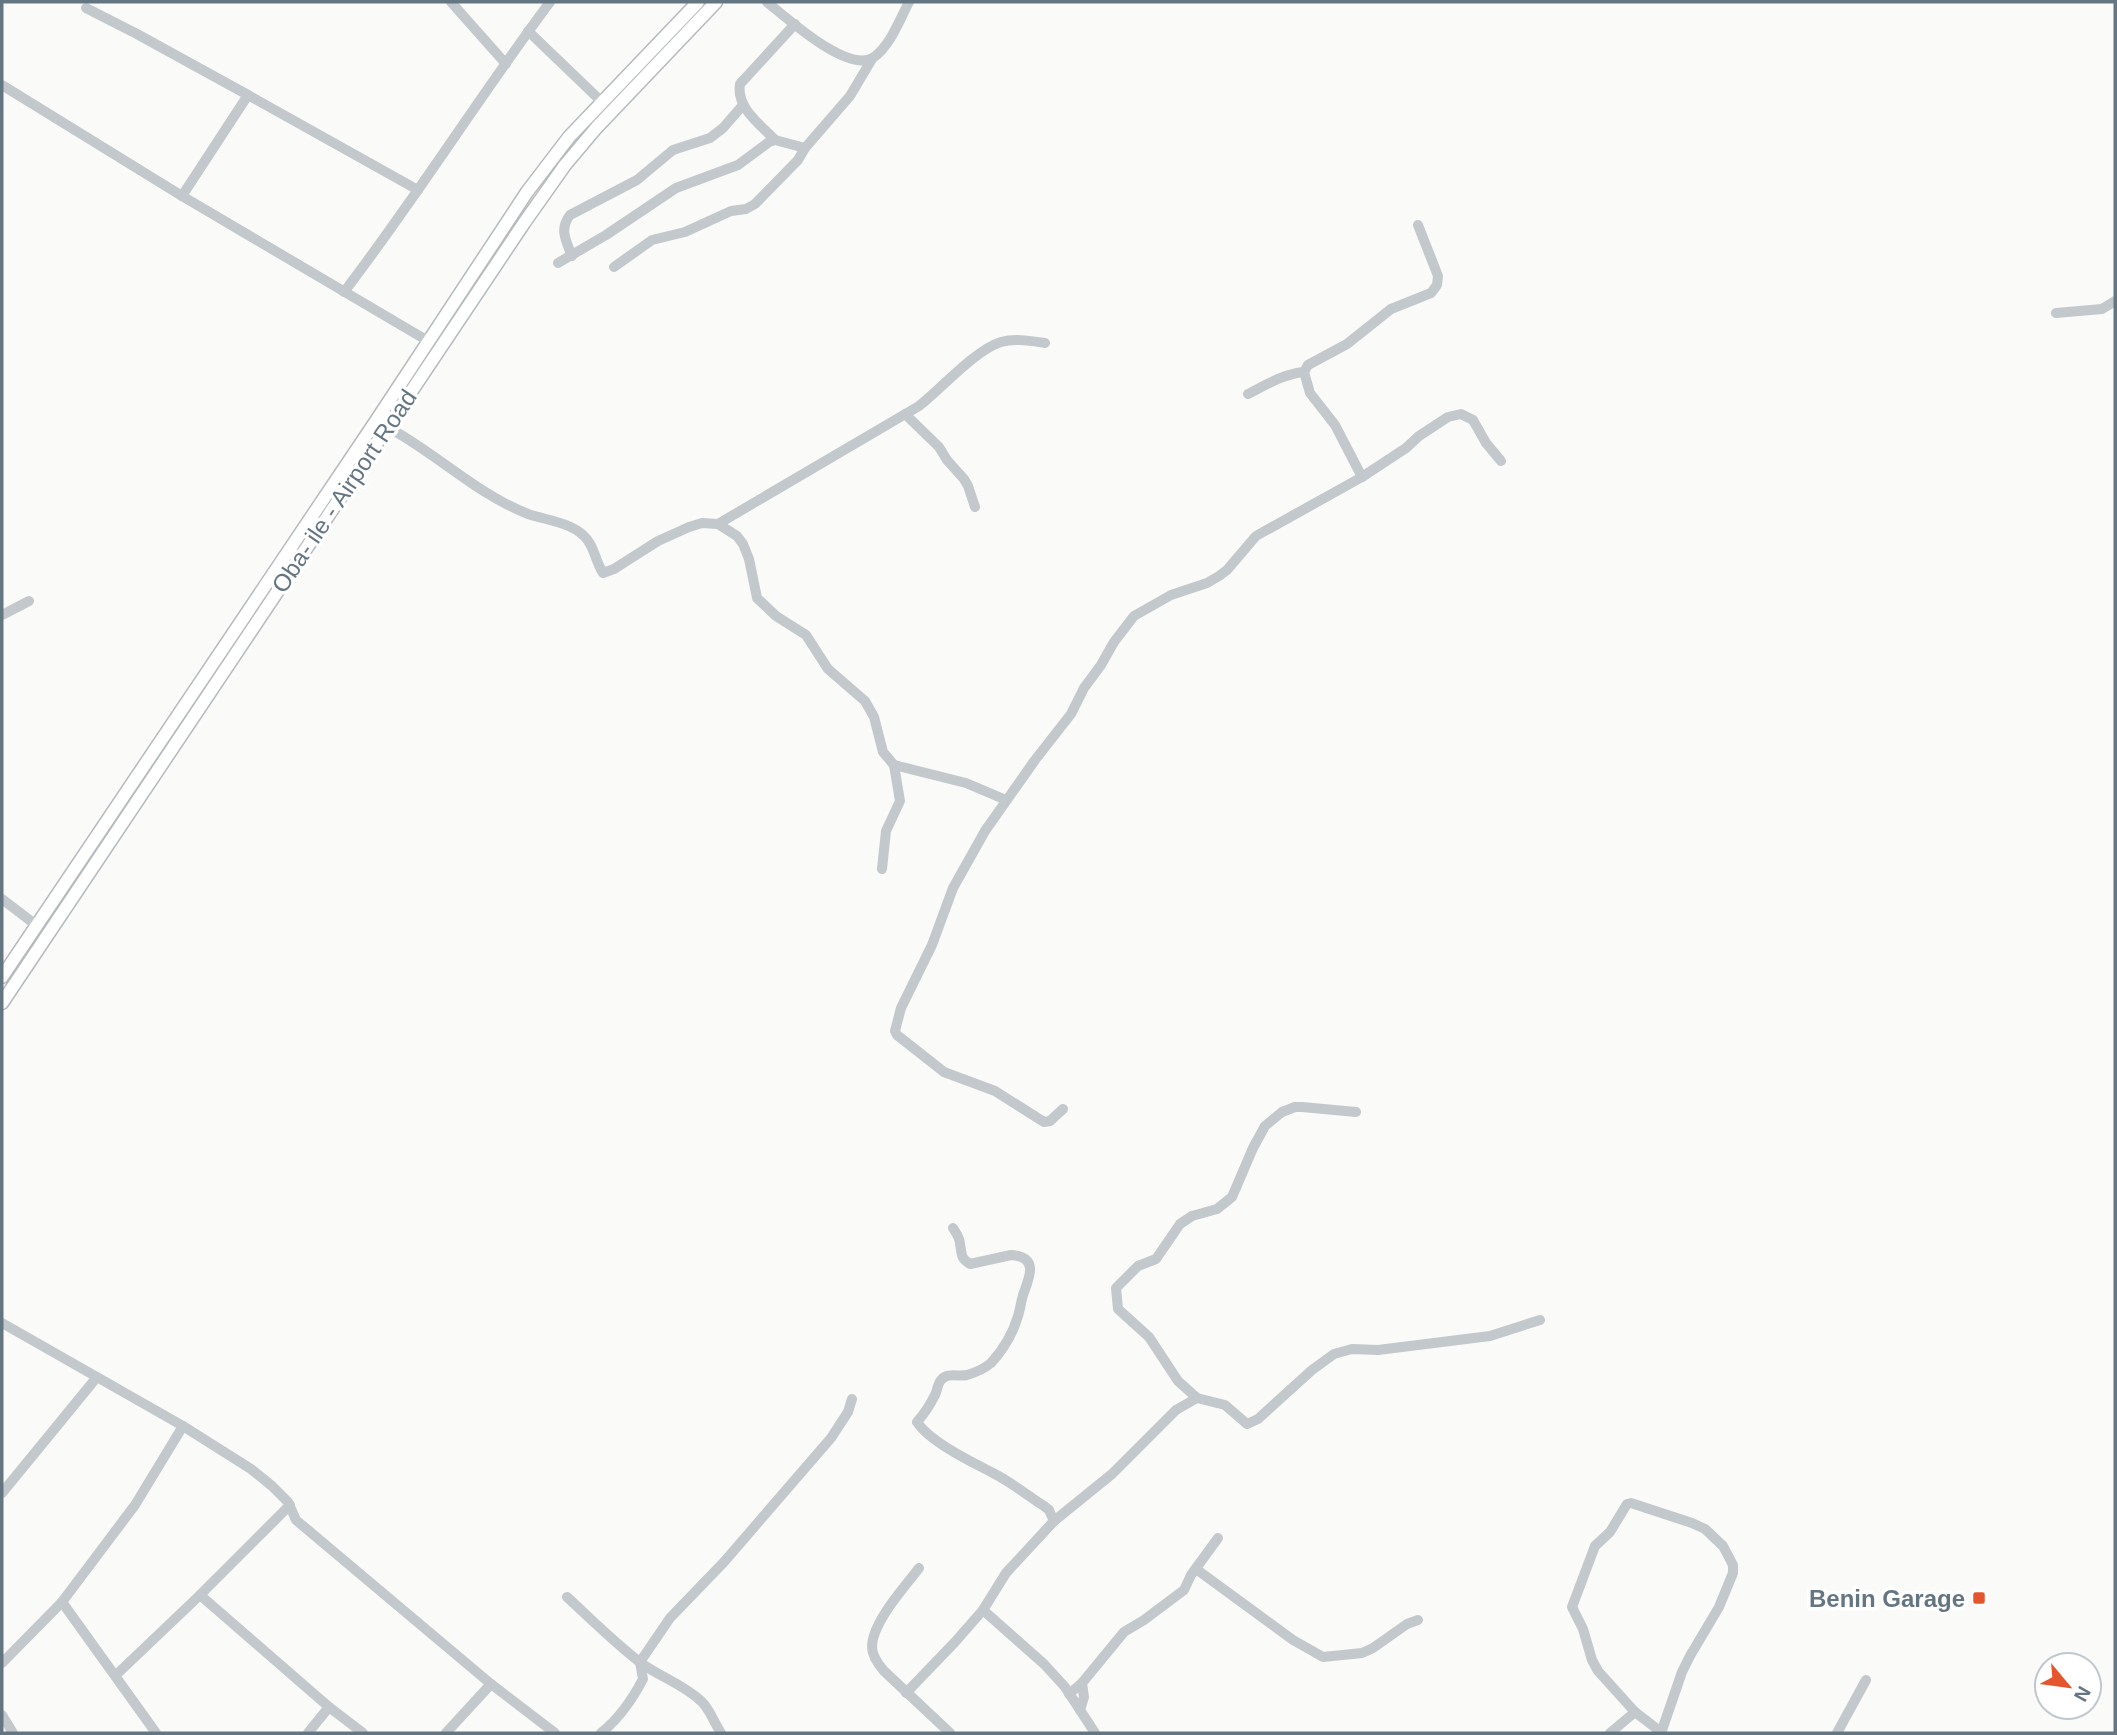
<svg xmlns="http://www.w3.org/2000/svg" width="2117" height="1735" viewBox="0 0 2117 1735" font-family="Arial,sans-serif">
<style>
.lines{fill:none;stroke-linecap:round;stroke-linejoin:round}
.major-casing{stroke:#b5babe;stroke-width:15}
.minor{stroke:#c3c8cc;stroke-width:10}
.major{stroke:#fff;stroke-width:12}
.poi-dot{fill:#e4572e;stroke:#fff;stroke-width:2.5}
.labels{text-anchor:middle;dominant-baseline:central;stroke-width:7;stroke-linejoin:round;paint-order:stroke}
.street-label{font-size:24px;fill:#657683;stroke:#fff}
.poi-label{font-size:24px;font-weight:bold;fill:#657683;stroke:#fff;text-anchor:end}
</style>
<rect width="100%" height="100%" fill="#fafaf8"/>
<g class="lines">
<g class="major-casing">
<g id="major">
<path d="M2,977L376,421L527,192L569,137L698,2"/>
<path d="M2,1003L524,223L565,165L597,127L716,2"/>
</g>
</g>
<g class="minor">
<path d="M451,2L506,64"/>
<path d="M767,2C787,18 849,75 874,57C890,46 900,19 909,2"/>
<path d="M86,8L137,34L248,95"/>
<path d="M528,31L602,102"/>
<path d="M2,85L182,196"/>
<path d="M775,140C760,124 736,108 740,84L795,24"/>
<path d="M418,190L248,95L182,196L428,341"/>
<path d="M572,256C566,241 559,229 570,215L637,180L673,150L710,138L723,128L743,105"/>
<path d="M558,263L606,235L676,188L738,165L769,142L775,140L805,148"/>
<path d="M614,267L652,240L685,232L731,211L746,209L755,204L798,160L805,148L850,96L872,59"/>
<path d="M344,292C416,198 479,97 550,2"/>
<path d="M2056,313L2102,309L2115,301"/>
<path d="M1248,394C1266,385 1283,374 1304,372"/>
<path d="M905,414L939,447L947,460L964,479L968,486L975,507"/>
<path d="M382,424C433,450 474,493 528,514C546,520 569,522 583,535C594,544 595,561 603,573L614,569L658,541L689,527L702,523L718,524L737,536L743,544L749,559L757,598L776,616L806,635L828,669L865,701L874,717L883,752L894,765L966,783L1006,800"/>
<path d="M1362,477L1335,425L1310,393L1304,372L1308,365L1347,344L1391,309L1431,293L1437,285L1438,276L1418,225"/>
<path d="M718,524L919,406C941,389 975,350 1001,342C1015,338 1031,341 1045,343"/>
<path d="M2,615L29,601"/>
<path d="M882,869L886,831L900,801L894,765"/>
<path d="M2,899L36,925"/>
<path d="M1063,1109L1050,1121L1044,1122L995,1091L944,1072L897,1035L895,1031L901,1008L932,945L953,888L985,831L1035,760L1071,714L1084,688L1101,665L1114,642L1134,616L1171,595L1207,583L1219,576L1227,570L1256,536L1362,477L1406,448L1419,436L1448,417L1461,414L1473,420L1486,443L1501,461"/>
<path d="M953,1228C956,1233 960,1238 960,1244C962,1254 960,1258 970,1264L1011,1255C1040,1257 1029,1278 1023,1295C1021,1302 1020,1310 1018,1316C1013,1333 1003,1350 991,1363C985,1368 974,1373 967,1375C958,1377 948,1372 941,1380C938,1383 937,1391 935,1395C930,1405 925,1413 917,1422C930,1442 972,1462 993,1473C1011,1482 1027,1495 1044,1506L1049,1510L1054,1521"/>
<path d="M2,1323L183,1426L251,1469L272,1486L288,1502L296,1520L491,1684L555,1733"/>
<path d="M1197,1398L1178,1381L1149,1337L1118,1309L1116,1288L1138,1266L1156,1259L1180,1224L1192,1216L1217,1209L1232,1197L1253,1148L1265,1126L1282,1112L1295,1107H1302L1356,1112"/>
<path d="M2,1493L97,1377"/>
<path d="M919,1568C905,1587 872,1622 872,1647C872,1656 878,1664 884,1671L950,1733"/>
<path d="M1196,1569L1293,1640L1323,1657L1362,1653L1373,1648L1407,1624L1418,1620"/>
<path d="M200,1595L329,1707L363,1733"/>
<path d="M567,1597C591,1619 615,1643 641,1663C660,1677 683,1684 701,1701C710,1709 714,1723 721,1733"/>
<path d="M62,1602L156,1733"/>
<path d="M983,1610L1044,1664L1065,1687L1095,1733"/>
<path d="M2,1663L62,1602L135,1505L183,1426"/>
<path d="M116,1675L200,1595L290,1505"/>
<path d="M906,1693L955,1642L983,1610L1006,1573L1054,1521L1112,1474L1176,1410L1197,1398L1225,1405L1247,1424L1258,1419L1312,1370L1334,1354L1352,1349L1378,1350L1490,1336L1540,1320"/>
<path d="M1069,1694L1082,1683L1124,1632L1144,1620L1184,1590L1191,1575L1218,1538"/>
<path d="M1080,1710L1084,1697L1082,1683"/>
<path d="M2,1715L13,1733"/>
<path d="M308,1733L329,1707"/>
<path d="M446,1733L491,1684"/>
<path d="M601,1733C620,1718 632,1700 643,1679L640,1662L670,1618L724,1562L831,1438L848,1412L852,1399"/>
<path d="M1610,1733L1635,1712"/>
<path d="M1661,1733L1682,1672L1690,1656L1719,1607L1733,1573V1565L1723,1546L1705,1529L1692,1523L1631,1503L1627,1504L1610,1532L1595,1546L1572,1607L1583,1629L1592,1660L1598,1671L1635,1712L1661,1732"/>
<path d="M1837,1733L1866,1680"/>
</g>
<use href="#major" class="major"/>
</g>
<rect class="poi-dot" x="1972" y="1591" width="14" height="14" rx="3.5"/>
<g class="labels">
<g class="street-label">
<text transform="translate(344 491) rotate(-56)">Oba- ile - Airport Road</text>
</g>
<g class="poi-label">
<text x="1965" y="1598">Benin Garage</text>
</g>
</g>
<rect width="2117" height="1735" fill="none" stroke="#657683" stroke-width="7"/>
<g transform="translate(2068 1686) rotate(119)"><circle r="33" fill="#ffffff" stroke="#c1c8cd" stroke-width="2"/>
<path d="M0-5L12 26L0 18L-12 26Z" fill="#e4572e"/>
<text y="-10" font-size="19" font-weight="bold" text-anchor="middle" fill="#657683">N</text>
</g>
</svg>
